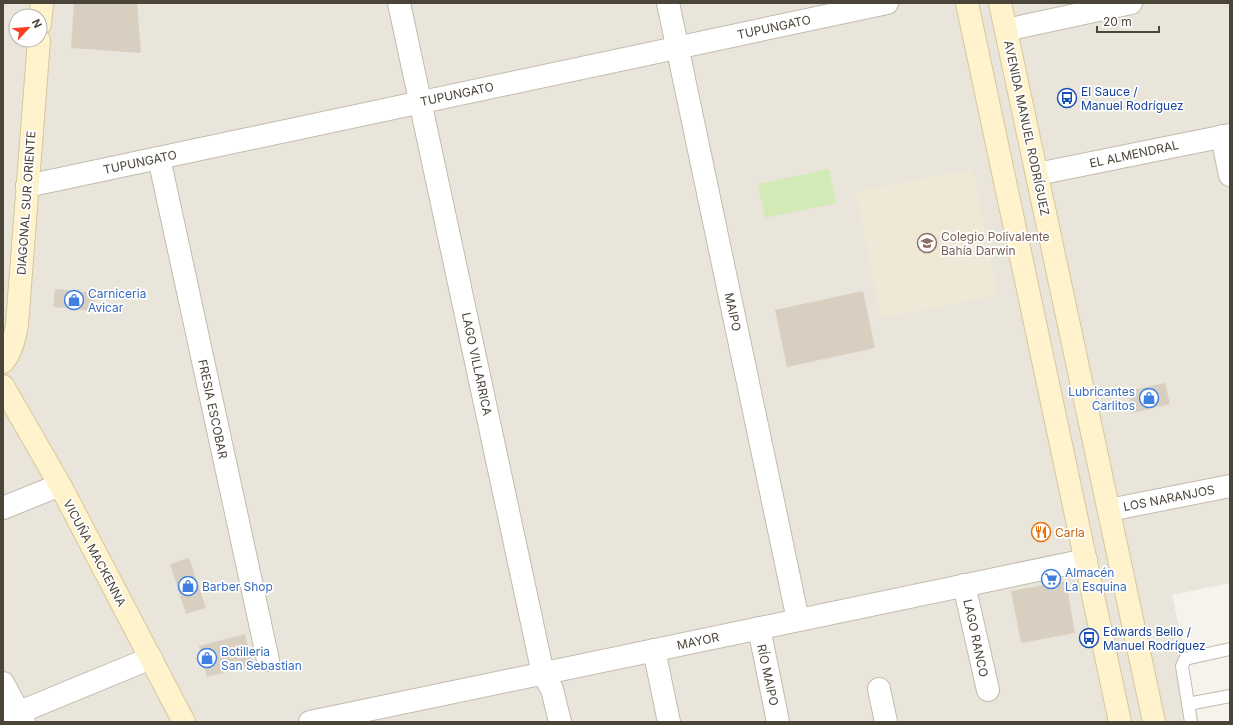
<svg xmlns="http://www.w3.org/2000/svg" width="1233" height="725" viewBox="0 0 1233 725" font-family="Inter,sans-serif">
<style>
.residential{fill:#eae5da;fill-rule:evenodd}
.education{fill:#efe8d6}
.green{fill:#d2eab5}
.building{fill:#d8cfc1}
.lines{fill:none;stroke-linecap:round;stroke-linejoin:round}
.lane-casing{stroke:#c2bbae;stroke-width:14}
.street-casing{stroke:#c2bbae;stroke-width:24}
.secondary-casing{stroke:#d6c79b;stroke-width:24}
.lane{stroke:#fff;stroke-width:12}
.street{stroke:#fff;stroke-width:22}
.secondary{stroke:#fff3cd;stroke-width:22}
.labels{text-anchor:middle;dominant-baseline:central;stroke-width:3.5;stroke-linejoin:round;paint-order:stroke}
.street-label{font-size:12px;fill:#4b4439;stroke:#fff}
.transit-label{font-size:12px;fill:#164399;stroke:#fff;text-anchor:start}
.education-label{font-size:12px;fill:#785e54;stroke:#fff;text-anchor:start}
.shop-label{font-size:12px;fill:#366cbe;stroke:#fff;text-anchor:start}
.food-label{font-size:12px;fill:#c56008;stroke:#fff;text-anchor:start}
</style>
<rect width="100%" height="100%" fill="#f6f3ec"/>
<path class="residential" d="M3,3H1230V583L1172,595L1199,722H3ZM16,16H40V40H16Z"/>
<path class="education" d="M973,169L998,295L881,318L856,192Z"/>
<path class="green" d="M829,169L836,203L765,218L758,184Z"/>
<g class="building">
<path d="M74,3H137L141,53L71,48Z"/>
<path d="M55,289L95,293L94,311L53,307Z"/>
<path d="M863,291L875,348L787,367L775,310Z"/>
<path d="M1165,383L1170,404L1133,413L1128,391Z"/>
<path d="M189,558L206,608L186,614L170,564Z"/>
<path d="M1066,581L1075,633L1021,643L1011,591Z"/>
<path d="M245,634L253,665L207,677L199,646Z"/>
</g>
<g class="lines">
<g class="lane-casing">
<g id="lane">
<path d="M1188,704L1230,696"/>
<path d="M1191,722L1182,666L1185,659L1230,649"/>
</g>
</g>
<g class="street-casing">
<g id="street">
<path d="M399,3L543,674L552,689L560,722"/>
<path d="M668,3L798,620"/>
<path d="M1006,30L1131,3"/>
<path d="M1222,136L1230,175"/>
<path d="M159,158L268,660"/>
<path d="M1037,174L1230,135"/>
<path d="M27,186L887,3"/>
<path d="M3,508L60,485"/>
<path d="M1109,510L1230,486"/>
<path d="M964,585L988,690"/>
<path d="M759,628L778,722"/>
<path d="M654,650L669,722"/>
<path d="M3,683L24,722"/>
<path d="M879,689L886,722"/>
<path d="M3,719L151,658"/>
<path d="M310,722L1086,560"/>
</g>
</g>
<g class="secondary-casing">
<g id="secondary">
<path d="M967,3L1120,722"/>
<path d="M1000,3L1154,722"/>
<path d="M40,24L42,3"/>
<path d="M3,362C12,351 15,338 17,324L39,40"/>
<path d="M3,386L60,485L184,722"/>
</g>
</g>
<use href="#lane" class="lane"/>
<use href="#street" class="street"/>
<use href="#secondary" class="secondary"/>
</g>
<defs>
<g id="bus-ring" transform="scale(1)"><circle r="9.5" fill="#fff" stroke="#1a4fb4" stroke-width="1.5"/><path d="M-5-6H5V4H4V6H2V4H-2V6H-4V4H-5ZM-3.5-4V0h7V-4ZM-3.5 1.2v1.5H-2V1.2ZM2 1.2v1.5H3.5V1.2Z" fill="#1a4fb4"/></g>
<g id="school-ring" transform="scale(1)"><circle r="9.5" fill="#fff" stroke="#8d6e63" stroke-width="1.5"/><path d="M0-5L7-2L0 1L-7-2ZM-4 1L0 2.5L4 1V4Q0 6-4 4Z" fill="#8d6e63"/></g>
<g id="shop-ring" transform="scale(1)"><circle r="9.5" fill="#fff" stroke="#3f7fe0" stroke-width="1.5"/><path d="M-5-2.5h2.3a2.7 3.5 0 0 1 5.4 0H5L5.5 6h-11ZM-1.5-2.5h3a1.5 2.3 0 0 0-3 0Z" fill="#3f7fe0"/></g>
<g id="restaurant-ring" transform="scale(1)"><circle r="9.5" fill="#fff" stroke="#e8710a" stroke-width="1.5"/><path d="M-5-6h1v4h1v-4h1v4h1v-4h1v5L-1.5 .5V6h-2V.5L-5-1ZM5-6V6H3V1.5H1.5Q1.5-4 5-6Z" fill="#e8710a"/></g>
<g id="supermarket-ring" transform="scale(1)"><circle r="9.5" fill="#fff" stroke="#3f7fe0" stroke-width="1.5"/><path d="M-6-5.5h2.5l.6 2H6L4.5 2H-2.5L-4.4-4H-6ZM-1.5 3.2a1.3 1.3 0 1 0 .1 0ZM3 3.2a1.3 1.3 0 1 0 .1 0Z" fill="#3f7fe0"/></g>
</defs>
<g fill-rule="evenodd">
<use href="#bus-ring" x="1067" y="98"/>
<use href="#school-ring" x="927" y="243"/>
<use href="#shop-ring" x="74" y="300"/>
<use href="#shop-ring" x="1149" y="398"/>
<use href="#restaurant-ring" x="1041" y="532"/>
<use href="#supermarket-ring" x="1051" y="579"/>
<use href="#shop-ring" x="188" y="586"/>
<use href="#bus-ring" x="1089" y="638"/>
<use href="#shop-ring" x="207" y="658"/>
</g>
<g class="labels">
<g class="street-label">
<text transform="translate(774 27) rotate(-12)">TUPUNGATO</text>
<text transform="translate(457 94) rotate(-12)">TUPUNGATO</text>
<text transform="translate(1027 128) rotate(78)">AVENIDA MANUEL RODRÍGUEZ</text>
<text transform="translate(1134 154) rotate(-12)">EL ALMENDRAL</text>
<text transform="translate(140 162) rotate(-12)">TUPUNGATO</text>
<text transform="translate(26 203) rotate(-86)">DIAGONAL SUR ORIENTE</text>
<text transform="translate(733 312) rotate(78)">MAIPO</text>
<text transform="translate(477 364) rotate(78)">LAGO VILLARRICA</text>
<text transform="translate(213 409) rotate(78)">FRESIA ESCOBAR</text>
<text transform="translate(1169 498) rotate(-11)">LOS NARANJOS</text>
<text transform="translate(95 553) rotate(62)">VICUÑA MACKENNA</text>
<text transform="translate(976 638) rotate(78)">LAGO RANCO</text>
<text transform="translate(698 641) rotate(-12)">MAYOR</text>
<text transform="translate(768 675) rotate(78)">RÍO MAIPO</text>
</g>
<g class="transit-label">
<text x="1081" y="91">El Sauce /<tspan x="1081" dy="14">Manuel Rodríguez</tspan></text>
<text x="1103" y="631">Edwards Bello /<tspan x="1103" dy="14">Manuel Rodríguez</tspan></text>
</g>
<g class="education-label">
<text x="941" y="236">Colegio Polivalente<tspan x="941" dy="14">Bahía Darwin</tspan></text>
</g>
<g class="shop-label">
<text x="88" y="293">Carniceria<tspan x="88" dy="14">Avicar</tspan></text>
<text x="1135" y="391" text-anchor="end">Lubricantes<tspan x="1135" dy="14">Carlitos</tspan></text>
<text x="1065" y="572">Almacén<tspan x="1065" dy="14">La Esquina</tspan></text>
<text x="202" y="586">Barber Shop</text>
<text x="221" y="651">Botilleria<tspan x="221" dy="14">San Sebastian</tspan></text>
</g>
<g class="food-label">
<text x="1055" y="532">Carla</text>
</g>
</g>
<rect width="1233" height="725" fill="none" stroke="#4b4439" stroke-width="8"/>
<g transform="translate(28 28) rotate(64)"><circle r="19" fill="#ffffff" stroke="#b7b4b0"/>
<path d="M0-3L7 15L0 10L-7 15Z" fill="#fc3f1d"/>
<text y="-6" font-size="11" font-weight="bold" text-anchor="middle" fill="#4b4439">N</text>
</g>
<path d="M1097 26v6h62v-6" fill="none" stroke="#4b4439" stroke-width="2"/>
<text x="1103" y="26" font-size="12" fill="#4b4439" stroke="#ffffff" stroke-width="3" paint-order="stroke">20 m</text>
</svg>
